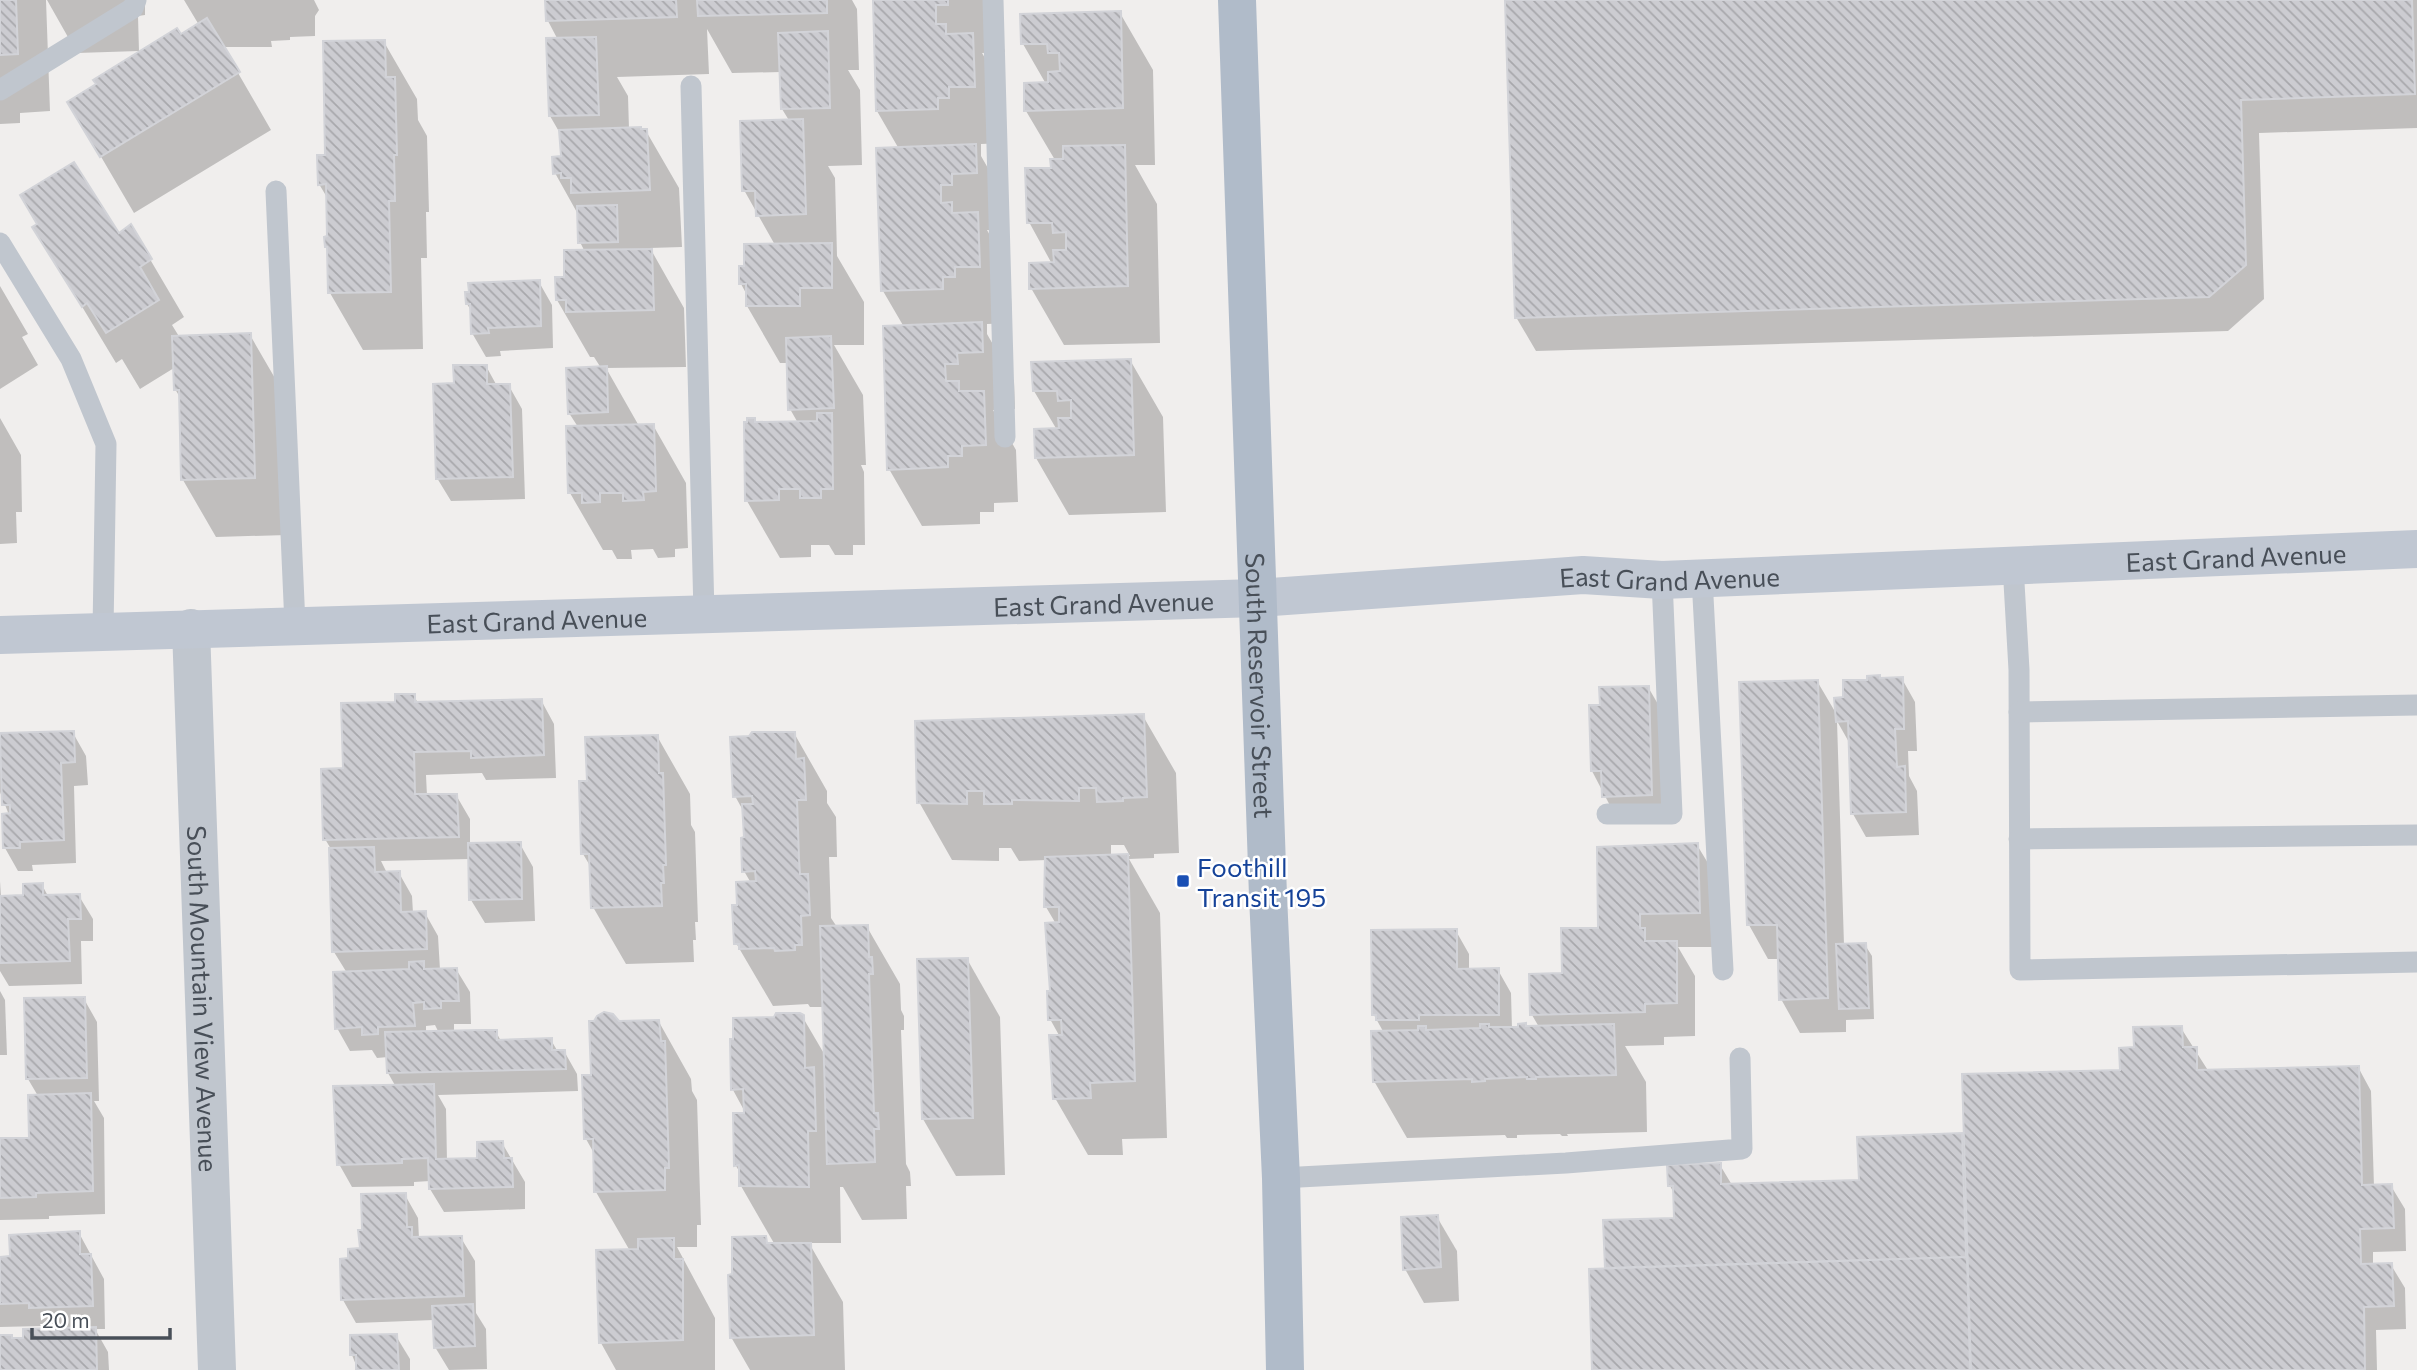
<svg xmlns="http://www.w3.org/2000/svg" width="2417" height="1370" viewBox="0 0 2417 1370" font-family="Commissioner,sans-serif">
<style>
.shadow{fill:#0003;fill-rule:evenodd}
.building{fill:url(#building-back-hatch);stroke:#d2d3d8;stroke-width:2}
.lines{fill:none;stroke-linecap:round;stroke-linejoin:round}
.lane{stroke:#c0c6ce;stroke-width:21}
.street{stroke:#c0c6ce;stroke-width:38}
.secondary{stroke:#c0c7d2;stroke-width:38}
.primary{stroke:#b0bbc9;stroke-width:38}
.transit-dot{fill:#1a4fb4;stroke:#fff;stroke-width:2.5}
.labels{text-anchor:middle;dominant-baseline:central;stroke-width:5;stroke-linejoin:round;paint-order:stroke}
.street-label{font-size:26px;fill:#484f58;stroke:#fff}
.transit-label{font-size:26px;fill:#164399;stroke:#fff;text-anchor:start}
</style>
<defs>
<pattern id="building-back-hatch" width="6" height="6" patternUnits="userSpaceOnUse" patternTransform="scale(1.75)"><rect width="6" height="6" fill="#ccccd1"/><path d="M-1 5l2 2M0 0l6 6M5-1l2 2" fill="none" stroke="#a8a8ac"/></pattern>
</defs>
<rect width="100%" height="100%" fill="#f0eeed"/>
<g class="shadow">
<path d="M0,0H46L50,111L20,113V123L0,124Z"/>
<path d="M47,0H145V15L138,16L139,51L77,53Z"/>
<path d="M184,0H314L319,10L315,16V36L290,37V40L271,41L272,47H223L271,130L134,213L69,102L199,25Z"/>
<path d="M547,0H852L857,9L859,70H848L860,90L862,165L828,166L835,178L837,256L864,302V345H834L863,395L866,465H861L864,472L865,545H853V555H835L829,545H811V557L780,558L747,501L754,420L756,424L798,423L790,409L788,363H780L747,306V295L741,284L746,268L775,245L744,190L790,122L782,109L781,72L732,73L707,29L709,74L617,77L628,96L629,129L646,131L679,188L682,247L650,248L684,308L686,367L606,368L639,426L653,425L686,483L688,548L675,549V557L658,558L653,549L631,550L632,559H617L612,550H603L570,493L578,427L569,413L601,368L594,357H590L557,300L566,278L585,252L580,242L579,216L555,173L562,158L561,135L550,116L558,40L548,21Z"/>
<path d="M874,0H990L1005,52L982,53L1005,92L1006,143L981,144V156L1008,203L1009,230H987L1010,271L1012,323L987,324V334L1014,381L1015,409L993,410L1016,450L1018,502L994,503V512H980V524L922,526L889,469L904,327L883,291L899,149L877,111Z"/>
<path d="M1507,0H2417V128L2259,133L2264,299L2228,331L1536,351L1516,317Z"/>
<path d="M1120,13L1153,70L1155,165H1135L1157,204L1160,343L1064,345L1031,288L1052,264L1029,222L1053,169L1055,160L1026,111L1046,84L1023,44Z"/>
<path d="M384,42L417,99L418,120L427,136L429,212H426L427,258H421L423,349L363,350L330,293L329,251L326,247L329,237L328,199L319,184L327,156Z"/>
<path d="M34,227L118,235L131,227L184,317L172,325L180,338L250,335L283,392L287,535L216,537L183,480L181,399L175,389L174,368L140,389L122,359L116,363Z"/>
<path d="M539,282L552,305L553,348L500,351L501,356L486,357L472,333V312L467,304Z"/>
<path d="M0,286L28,334L22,337L38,365L0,389Z"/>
<path d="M1130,360L1163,417L1166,512L1069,515L1036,458L1057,430L1034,391Z"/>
<path d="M486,366L497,386H509L522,409L525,499L451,501L437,478L456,385Z"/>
<path d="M0,418L21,455L22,512H16L17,543L0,544Z"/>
<path d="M1902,679L1915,702L1917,751H1908L1909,776L1917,791L1919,835L1866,837L1853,814L1850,744L1837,721L1844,945H1865L1872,956L1874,1019L1846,1020V1032L1800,1033L1781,999L1779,959H1768L1749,925L1817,681L1837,715L1845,699L1881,680Z"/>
<path d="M1648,687L1662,711L1664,818L1617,819L1592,771L1601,707Z"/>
<path d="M414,696L418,703L541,700L554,724L556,778L486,780L482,773L426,775L427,796L456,795L470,819V844H520L533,867L535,921L485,923L471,900L470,859L381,861L387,873H399L412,896L413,913H425L438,936L440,970L456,969L470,992L471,1024H454V1033L496,1032L501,1041L551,1040L558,1052L564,1051L577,1074L578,1091L438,1095L446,1109L447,1161L479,1160L502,1143L525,1182V1209L444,1212L430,1189V1181L414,1182V1186L352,1187L339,1164L396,1087L388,1073V1057L377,1058L372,1050L350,1051L337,1028L347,973L334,952L331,849L325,839L345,770L397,703ZM435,1025L439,1033H426V1026Z"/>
<path d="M1143,716L1176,773L1179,853L1154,854V858L1129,859L1160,913L1167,1138L1122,1139L1123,1155H1088L1055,1098L1060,1037L1050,1019L1056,924L1046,907L1047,860L1019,861L1011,848H999V861L952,860L919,802ZM1111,845H1124L1130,856H1111Z"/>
<path d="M73,733L86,756L88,785L74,786L76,863L32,865L33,871H18L5,848L9,815L0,792V763Z"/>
<path d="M794,733L827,791V803L836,817L837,857H829L831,918L837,927H867L900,984L901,1010L904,1016V1030H901L906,1164L910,1172L911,1186H906L907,1219L862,1220L843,1187H840L841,1243H809L843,1302L845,1370H750L731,1337L765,1238L769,1245H775L741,1186V1174L736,1166L745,1112L733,1090L802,1016L826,1057L824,1007H810L808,1004L773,1006L736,943L739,907L751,883L744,871L745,814L735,796Z"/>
<path d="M657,736L690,794L691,825L695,832L698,922H695L696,940H693L694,962L626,964L593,907L592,869L583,854L589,782Z"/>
<path d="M1697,845L1717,878L1718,947H1678L1695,976V1036L1664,1037V1045L1625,1046L1646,1082L1647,1132L1567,1134L1568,1136H1562L1560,1134L1517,1135V1138H1507L1505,1135L1407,1138L1374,1081L1384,1033L1374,1015L1456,931L1469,954V971L1498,970L1511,993L1512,1029L1520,1028L1525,1025L1527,1028L1539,1027L1532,1015L1600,930Z"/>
<path d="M0,881L1,897H25L42,885L48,896H79L93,919V941H81L82,984L9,986L0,971Z"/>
<path d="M967,959L1000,1017L1005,1175L956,1176L923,1119Z"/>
<path d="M0,991L5,1000L7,1055H0Z"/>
<path d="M84,999L97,1022L99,1101H94L104,1118L105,1214L49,1216V1219L0,1220V1140L31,1139L38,1096L28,1079L26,1000Z"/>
<path d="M659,1022L691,1079L692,1091L697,1100L701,1225H697V1247H677L715,1318V1370H616L601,1343L630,1251L596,1192L595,1155L586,1139L593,1077L619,1023Z"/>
<path d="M2181,1028L2209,1072L2358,1067L2371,1091L2374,1187L2391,1186L2405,1209L2406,1251L2373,1252V1266L2391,1265L2405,1288L2406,1329L2376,1330L2377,1370H1594L1607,1270L1605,1222L1675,1220V1195L1670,1186L1720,1165L1732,1185L1860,1182L1961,1135L1966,1144L2122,1071L2136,1049Z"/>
<path d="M405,1195L418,1218L419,1239L461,1238L475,1261L476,1313L486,1329L487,1369L449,1370L435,1347L434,1320L356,1323L343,1300L350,1260L362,1250Z"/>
<path d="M1437,1217L1457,1251L1459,1301L1424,1303L1405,1269Z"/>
<path d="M79,1233L104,1279L105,1329H95L108,1352L109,1370H0V1337L25,1339L44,1330L42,1326L0,1327V1258H11Z"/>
<path d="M396,1336L410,1359V1370H358L352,1355Z"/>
</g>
<g class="building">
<path d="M0,0H16L18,54L0,55Z"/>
<path d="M545,0H676L677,17L546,21Z"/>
<path d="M697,0H827V13L698,16Z"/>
<path d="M873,0H948V5H936V24H946V34L973,33L975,87H949V98H938V109L876,111Z"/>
<path d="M1505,0H2412L2415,94L2241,100L2246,265L2209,297L1515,318Z"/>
<path d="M1121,11L1123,108L1024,111V83L1048,82V72L1060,71L1059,53H1048L1047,44H1021L1020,14Z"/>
<path d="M207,18L240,72L100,157L67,102L96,84L93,80L177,28L181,34Z"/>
<path d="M828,31L830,108L781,109L778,33Z"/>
<path d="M596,37L599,115L549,116L546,38Z"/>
<path d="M385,40L386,77H395L397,155H394L395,201H389L391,292L328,293L327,247H325L324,237L327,236L326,184L318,185L317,155H325L323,41Z"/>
<path d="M803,119L806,214L756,216L755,191H742L740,121Z"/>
<path d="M641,127V129H647L650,190L571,193V178H561V173L553,174L552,157L561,156L559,130Z"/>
<path d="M976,144L977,173L952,174V185H941V203L952,202V213L978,212L980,267H955V277H943V289L881,291L876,148Z"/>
<path d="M1125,145L1128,286L1029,289V263L1054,262L1053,250H1066V232L1053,233L1052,223H1027L1025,168H1051L1050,159H1063V146Z"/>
<path d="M74,162L119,233L131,224L152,259L140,267L159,300L106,333L87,303L82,307L32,227L37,224L20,195Z"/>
<path d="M617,205L618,242L578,243L577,206Z"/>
<path d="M832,243V288H800V306H746V284H739V266H744V244Z"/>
<path d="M652,249L654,310L566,312V300H556L555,277H564V250Z"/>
<path d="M540,280L541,326L488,328L489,333L471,334L470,304H466L465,292H469L468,283Z"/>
<path d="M982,322L983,352L957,353L958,364H945L946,381H959V391H984L986,445L962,446V456H948V467L887,470L883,326Z"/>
<path d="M251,333L255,478L181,480L179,390H174L172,336Z"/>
<path d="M831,336L834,408L788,410L786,338Z"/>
<path d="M1131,359L1134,455L1035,458L1034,429L1059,428L1058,418H1071V400L1058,401L1057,391H1033L1031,362Z"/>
<path d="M453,365H487V384H510L513,477L436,479L433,384L454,383Z"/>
<path d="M607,366L608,412L568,414L566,368Z"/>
<path d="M817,413H832L833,489H821V498H800V489H779V500L745,501L744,422H747V418H755V422L817,421Z"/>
<path d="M654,424L656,491L643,492L644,500L623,501V493H600V502L582,503V493H568L566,426Z"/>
<path d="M1880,675V678L1903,677L1904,729H1895L1897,767L1905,766L1906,812L1851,814L1848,721L1836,722L1834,698L1843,697V680H1867V676Z"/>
<path d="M1818,680L1828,998L1779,1000L1777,925H1747L1739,682Z"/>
<path d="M1649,686L1652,795L1602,797L1601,771H1591L1589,705H1600L1599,687Z"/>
<path d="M395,694H415V702L542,699L544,755L471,758V751L414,752L415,794H457L459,837L323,840L321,769L343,768L341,703L395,702Z"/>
<path d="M1144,714L1147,797L1123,798V801L1097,802L1096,788H1079V801L1012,800V804H984V791H967V804L917,803L915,721Z"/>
<path d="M74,731L75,762L61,763L64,840L20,842V848H3L2,814L10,813V805H2L0,733Z"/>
<path d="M752,732H795L796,759L804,758L806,800H797L799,859L800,874H808L810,915L801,916L802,945H795V950L775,951L774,948L739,949V944H734L732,905H737L736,882L756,881L755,871L742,872L741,838L744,837L742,804H753L752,796L733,797L730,737L749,736Z"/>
<path d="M658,735L659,773H663L666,865H663L664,883H661L662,906L591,908L589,854H581L579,781H587L585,737Z"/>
<path d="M521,842L522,899L469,900L468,843Z"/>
<path d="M1698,843L1700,913L1640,914V928H1645V941H1677V1003L1645,1004V1012L1530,1015L1529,974L1562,973L1561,928H1598L1597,847Z"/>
<path d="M374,847L375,872L400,871L401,912L426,911L427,949L332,952L329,848Z"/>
<path d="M1128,854L1135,1081L1090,1083L1091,1098L1053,1099L1049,1035H1062L1061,1020H1048L1047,991H1050L1045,923L1059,922V907H1044L1045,857Z"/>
<path d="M43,883V895L80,894L81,919H68L70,961L0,963V896L23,895V884Z"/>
<path d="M868,925L869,957H872L873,974H869L874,1113H878L879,1129H874L875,1162L827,1164L820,926Z"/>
<path d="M1457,929V969L1499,968V1015H1419V1020H1376V1015H1372L1371,930Z"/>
<path d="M1866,943L1869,1008L1839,1009L1836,944Z"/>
<path d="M968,958L973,1118L922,1119L917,959Z"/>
<path d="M424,961V969L457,968L459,1001H441V1008L424,1009V1002L413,1003L415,1026L378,1027V1034L362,1035V1027L335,1029L333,972L409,969V962Z"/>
<path d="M85,997L87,1078L26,1079L24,998Z"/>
<path d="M604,1012L613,1014L619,1021L659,1020L661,1041H665L669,1168H665V1190L594,1192L593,1139H584L582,1075H591L589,1021H594L597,1016Z"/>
<path d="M776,1013H800L804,1015L805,1068L814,1067L816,1131H808L809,1187L739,1186V1165L734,1166L733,1113H744L743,1089L731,1090L730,1039H733V1018L774,1017Z"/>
<path d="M1526,1023V1026L1614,1024L1616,1075L1536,1077V1079H1527V1077L1485,1079V1081L1472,1082V1079L1373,1082L1371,1031L1418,1030V1026H1426V1030L1480,1028V1024H1489V1027H1518V1024Z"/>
<path d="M2182,1026L2183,1047H2197V1070L2359,1066L2362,1185L2392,1184L2394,1228L2360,1229L2361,1264L2392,1263L2394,1306L2364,1307L2365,1370H1971L1962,1074L2120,1070L2119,1048L2134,1047L2133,1027Z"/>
<path d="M482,1030H497V1040L552,1038V1050H565L566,1069L387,1073L385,1032Z"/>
<path d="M434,1084L436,1159L477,1158V1142L503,1141L504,1158H512L513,1187L429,1189L428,1158L402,1159V1163L337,1165L333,1086Z"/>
<path d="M91,1093L93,1191L36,1193V1197L0,1198V1138H29L28,1095Z"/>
<path d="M1962,1133L1966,1257L1605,1268L1603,1220L1674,1218L1673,1186H1668L1667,1165L1721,1163V1184L1859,1180L1857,1137Z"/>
<path d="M406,1193L407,1227H412V1237L462,1236L464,1296L341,1300L340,1259L348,1258V1249L360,1248L358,1230H362L361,1194Z"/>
<path d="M1438,1215L1441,1267L1403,1270L1401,1217Z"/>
<path d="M80,1231V1254H91L93,1306L29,1308V1303L0,1304V1257L10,1256L9,1235Z"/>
<path d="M766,1236L767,1243H811L814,1335L730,1338L728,1275L732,1274V1237Z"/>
<path d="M674,1238V1259H683V1340L599,1343L596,1250L638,1249V1239Z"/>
<path d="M1967,1257L1970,1370H1592L1589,1269Z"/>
<path d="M473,1304L475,1346L434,1348L432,1306Z"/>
<path d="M96,1327L97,1370H0V1335H12V1338H23V1329Z"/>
<path d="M397,1334L399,1370H356V1355H350V1335Z"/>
</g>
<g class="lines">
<g class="lane">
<path d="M993,0L1005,437"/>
<path d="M691,86L704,614"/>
<path d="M0,90L133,8L136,0"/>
<path d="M276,191L295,625"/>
<path d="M0,243L71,359L106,444L103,631"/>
<path d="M2013,565L2019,670L2020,970L2417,962"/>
<path d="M1702,578L1723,970"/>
<path d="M2019,712L2417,705"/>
<path d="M1607,814H1672L1662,580"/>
<path d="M2019,839L2417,835"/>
<path d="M1281,1178L1566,1163L1742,1149L1740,1058"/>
</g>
<path class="street" id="s1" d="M191,628L217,1370"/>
<path class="secondary" id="s2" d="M0,635L1258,598L1583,575L1662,580L2417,549"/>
<path class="primary" id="s3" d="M1237,0L1268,896L1281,1178L1285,1370"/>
</g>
<rect class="transit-dot" x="1176" y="874" width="14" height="14" rx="3.5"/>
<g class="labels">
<g class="street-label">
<text stroke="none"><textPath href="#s2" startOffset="2238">East Grand Avenue</textPath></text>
<text stroke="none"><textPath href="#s2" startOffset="1671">East Grand Avenue</textPath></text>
<text stroke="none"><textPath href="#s2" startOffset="1104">East Grand Avenue</textPath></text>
<text stroke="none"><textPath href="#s2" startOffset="537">East Grand Avenue</textPath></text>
<text stroke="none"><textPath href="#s3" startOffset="686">South Reservoir Street</textPath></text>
<text stroke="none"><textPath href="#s1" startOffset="371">South Mountain View Avenue</textPath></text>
</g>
<g class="transit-label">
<text x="1197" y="866">Foothill<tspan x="1197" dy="30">Transit 195</tspan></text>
</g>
</g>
<path d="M32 1328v10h138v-10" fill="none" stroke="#484f58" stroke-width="3.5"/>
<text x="42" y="1328" font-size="21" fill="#484f58" stroke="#ffffff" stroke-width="5" paint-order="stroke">20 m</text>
</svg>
